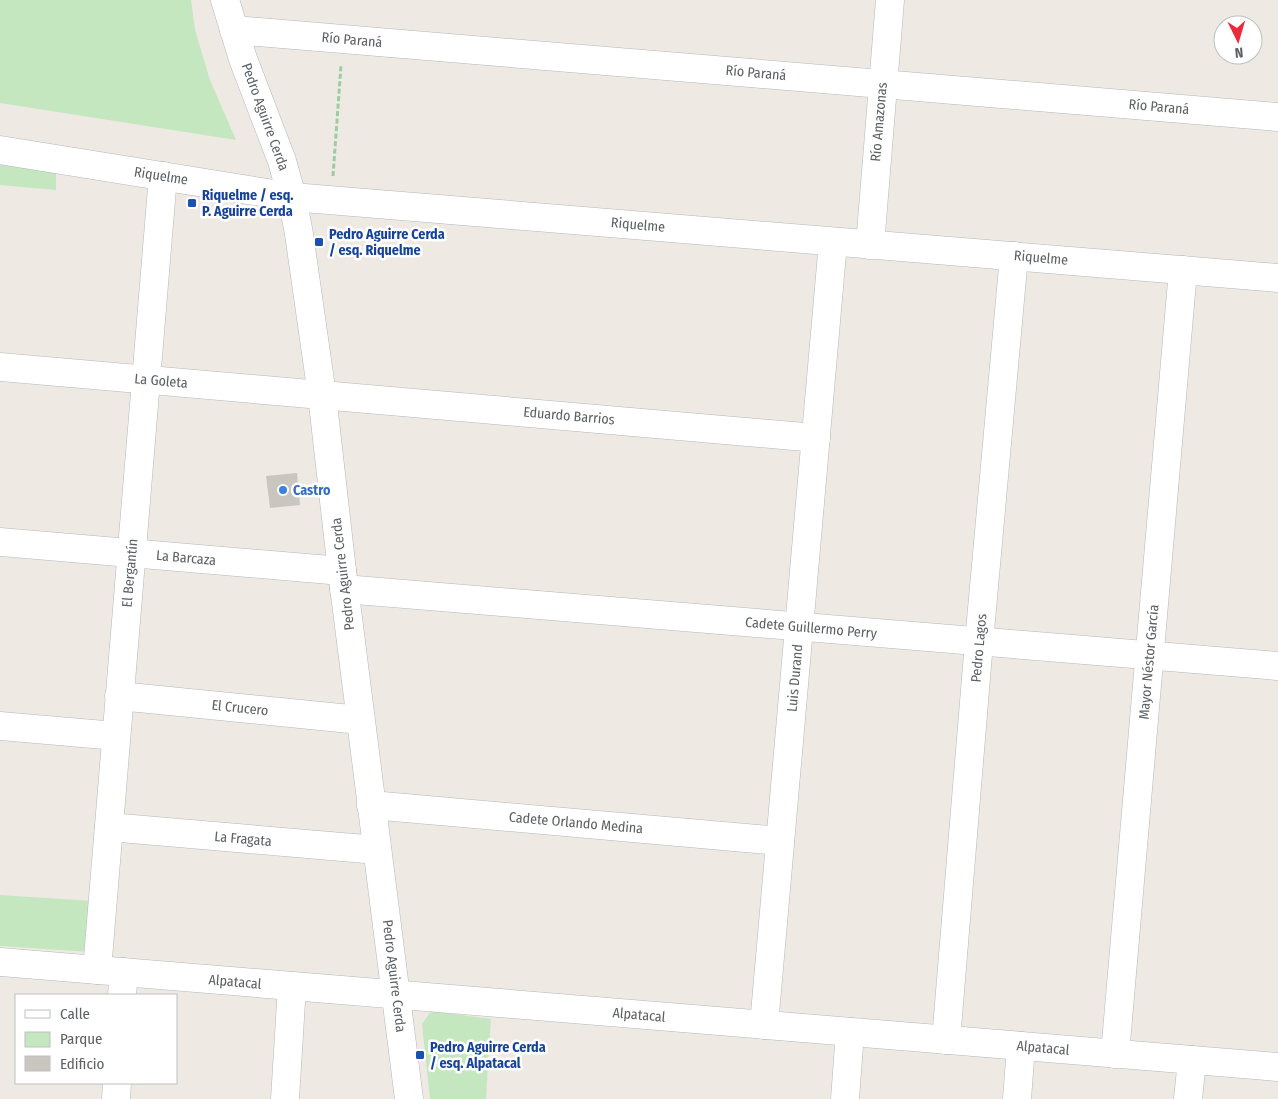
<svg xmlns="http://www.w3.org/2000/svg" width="1278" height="1099" viewBox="0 0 1278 1099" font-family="'Fira Sans Condensed',sans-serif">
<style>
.green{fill:#c5e7bf}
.building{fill:#c9c5bf}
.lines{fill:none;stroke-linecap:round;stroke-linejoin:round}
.minor-casing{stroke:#b4b7bb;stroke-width:29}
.tertiary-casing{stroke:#b4b7bb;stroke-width:29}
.secondary-casing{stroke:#b2b8bb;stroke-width:29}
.path{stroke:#9bcda1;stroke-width:3;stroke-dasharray:5 2.5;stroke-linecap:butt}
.minor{stroke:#fff;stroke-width:28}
.tertiary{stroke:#fff;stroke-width:28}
.secondary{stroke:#fff;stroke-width:28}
.transit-dot{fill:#1a4fb4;stroke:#fff;stroke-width:2}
.shop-dot{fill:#3f7fe0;stroke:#fff;stroke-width:2}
.labels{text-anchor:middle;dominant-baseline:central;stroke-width:5;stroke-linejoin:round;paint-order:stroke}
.street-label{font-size:14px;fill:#5b6164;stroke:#fff}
.transit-label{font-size:14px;font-weight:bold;fill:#164399;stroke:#fff;text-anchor:start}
.shop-label{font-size:14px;font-weight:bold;fill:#366cbe;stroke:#fff;text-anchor:start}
</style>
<rect width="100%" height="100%" fill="#eeeae3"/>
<g class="green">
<path d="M0,0H191L195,30L210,80L236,140L0,103Z"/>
<path d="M0,163L56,173V190L0,185Z"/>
<path d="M0,895L93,901L90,952L0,946Z"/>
<path d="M431,1011L491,1019L486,1099H430L422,1024Z"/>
</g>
<path class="building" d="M297,473L300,505L270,508L266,476Z"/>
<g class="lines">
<g class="minor-casing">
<g id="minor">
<path d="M234,30L1278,117"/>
<path d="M870,245L890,0"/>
<path d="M0,367L816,438"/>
<path d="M0,542L342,571"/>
<path d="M344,589L1278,666"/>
<path d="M119,696L360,720"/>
<path d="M0,726L116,736"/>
<path d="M371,805L780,841"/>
<path d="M109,827L377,850"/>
<path d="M97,970L163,176"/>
<path d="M122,995L124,972"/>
<path d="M764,1025L833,242"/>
<path d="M946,1040L979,642L1014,256"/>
<path d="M1115,1054L1183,270"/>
<path d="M116,1099L117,1083"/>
<path d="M285,1099L292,986"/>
<path d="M845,1099L850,1032"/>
<path d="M1017,1099L1021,1046"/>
<path d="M1188,1099L1192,1060"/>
</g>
</g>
<g class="tertiary-casing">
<g id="tertiary">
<path d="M225,0L243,59L282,161L292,197L299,234L322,395L342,571L409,1099"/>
<path d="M0,150L292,197L1278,278"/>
</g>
</g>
<g class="secondary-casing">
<path id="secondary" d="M0,962L1278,1067"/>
</g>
<path class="path" d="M333,176L341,65"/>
<use href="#minor" class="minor"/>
<use href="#tertiary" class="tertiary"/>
<use href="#secondary" class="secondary"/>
</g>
<g class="transit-dot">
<rect x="187" y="198" width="10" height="10" rx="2.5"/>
<rect x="314" y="237" width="10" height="10" rx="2.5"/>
<rect x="415" y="1050" width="10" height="10" rx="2.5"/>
</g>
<circle class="shop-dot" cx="283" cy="490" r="5"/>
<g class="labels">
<g class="street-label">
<text transform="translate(352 40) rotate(5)">Río Paraná</text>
<text transform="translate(756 73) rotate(5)">Río Paraná</text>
<text transform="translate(1159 107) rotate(5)">Río Paraná</text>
<text transform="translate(265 117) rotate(70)">Pedro Aguirre Cerda</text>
<text transform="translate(879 122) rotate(-85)">Río Amazonas</text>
<text transform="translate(161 176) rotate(9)">Riquelme</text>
<text transform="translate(638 225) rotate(5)">Riquelme</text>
<text transform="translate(1041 258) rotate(5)">Riquelme</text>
<text transform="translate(161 381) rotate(5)">La Goleta</text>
<text transform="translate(569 416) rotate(5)">Eduardo Barrios</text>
<text transform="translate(186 558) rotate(5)">La Barcaza</text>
<text transform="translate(130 573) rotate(-85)">El Bergantín</text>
<text transform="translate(343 574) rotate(-97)">Pedro Aguirre Cerda</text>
<text transform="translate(811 628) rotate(5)">Cadete Guillermo Perry</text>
<text transform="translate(979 648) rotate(-85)">Pedro Lagos</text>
<text transform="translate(1149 662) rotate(-85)">Mayor Néstor García</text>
<text transform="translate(795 678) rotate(-85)">Luis Durand</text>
<text transform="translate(240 708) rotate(6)">El Crucero</text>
<text transform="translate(576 823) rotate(5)">Cadete Orlando Medina</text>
<text transform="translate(243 839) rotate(5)">La Fragata</text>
<text transform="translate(394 976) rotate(83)">Pedro Aguirre Cerda</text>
<text transform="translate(235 982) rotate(5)">Alpatacal</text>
<text transform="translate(639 1015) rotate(5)">Alpatacal</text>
<text transform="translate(1043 1048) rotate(5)">Alpatacal</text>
</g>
<g class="transit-label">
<text x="202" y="195">Riquelme / esq.<tspan x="202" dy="16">P. Aguirre Cerda</tspan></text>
<text x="329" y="234">Pedro Aguirre Cerda<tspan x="329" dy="16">/ esq. Riquelme</tspan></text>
<text x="430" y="1047">Pedro Aguirre Cerda<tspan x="430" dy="16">/ esq. Alpatacal</tspan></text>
</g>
<g class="shop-label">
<text x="293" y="490">Castro</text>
</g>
</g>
<rect x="15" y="994" width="162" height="90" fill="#ffffff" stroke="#bdc0c1"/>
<rect x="25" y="1010" width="25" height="8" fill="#ffffff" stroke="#bdc0c1"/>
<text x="60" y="1019" font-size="15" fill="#5b6164">Calle</text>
<rect x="25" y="1032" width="25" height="15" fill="#c5e7bf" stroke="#bdc0c1"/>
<text x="60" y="1044" font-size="15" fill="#5b6164">Parque</text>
<rect x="25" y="1056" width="25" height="15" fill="#c9c5bf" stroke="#bdc0c1"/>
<text x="60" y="1069" font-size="15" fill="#5b6164">Edificio</text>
<g transform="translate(1238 40) rotate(175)"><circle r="24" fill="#ffffff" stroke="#bdc0c1"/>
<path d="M0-4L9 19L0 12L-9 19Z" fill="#ed2a39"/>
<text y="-8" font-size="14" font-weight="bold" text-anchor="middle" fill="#5b6164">N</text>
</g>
</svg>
